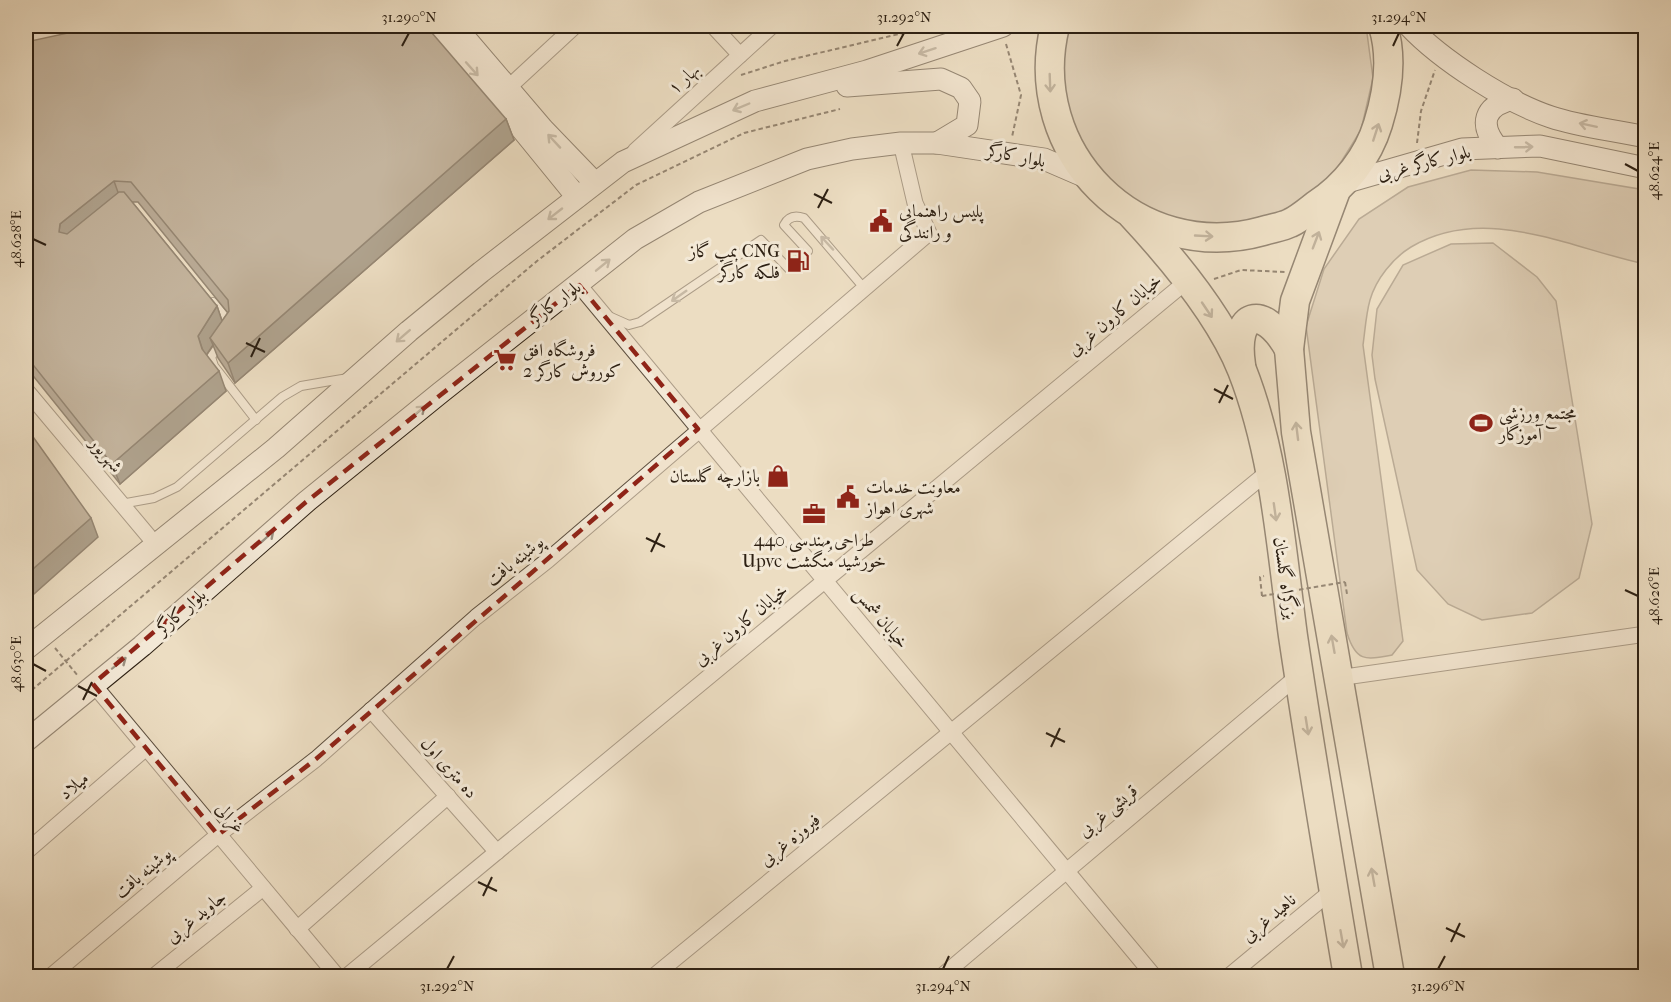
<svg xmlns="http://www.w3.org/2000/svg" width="1671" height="1002" viewBox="0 0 1671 1002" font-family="'IM FELL French Canon',Amiri,serif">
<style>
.green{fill:#ccbda4;stroke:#7c6e5c;stroke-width:1.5}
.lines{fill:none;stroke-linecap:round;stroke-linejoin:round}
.lane-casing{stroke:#5d4f3f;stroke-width:10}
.street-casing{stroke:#5d4f3f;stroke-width:17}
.secondary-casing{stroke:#2d2013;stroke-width:23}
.highway-casing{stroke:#2d2013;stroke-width:31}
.path{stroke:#2d2013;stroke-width:2;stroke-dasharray:4.5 3;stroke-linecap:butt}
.lane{stroke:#f3e9d7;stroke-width:8}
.street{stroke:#f3e9d7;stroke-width:15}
.secondary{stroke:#f3e9d7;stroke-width:21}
.highway{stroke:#ecddc2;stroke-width:28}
.path-bridge{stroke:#2d2013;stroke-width:2;stroke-dasharray:4.5 3;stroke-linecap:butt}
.wall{fill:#7c705f;stroke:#2d2013;stroke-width:1.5;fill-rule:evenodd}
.shaded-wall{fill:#655b4d;stroke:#2d2013;stroke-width:1.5}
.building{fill:#90826e;stroke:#2d2013;stroke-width:1.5}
.oneway{stroke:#9a8f7f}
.oneway2{stroke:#8c7e6a}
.marked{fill:none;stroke:#8f2418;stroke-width:4.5;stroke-dasharray:12 8;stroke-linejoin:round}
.ticks{fill:none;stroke:#2d2013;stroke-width:2}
.labels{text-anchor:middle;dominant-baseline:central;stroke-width:6;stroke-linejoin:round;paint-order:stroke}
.street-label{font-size:18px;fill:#2d2013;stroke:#f3e9d7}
.poi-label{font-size:18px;fill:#2d2013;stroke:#f3e9d7;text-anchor:start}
.neatline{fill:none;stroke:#2d2013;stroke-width:2}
.ticks-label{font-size:15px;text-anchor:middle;fill:#2d2013}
</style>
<rect width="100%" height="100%" fill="#ecddc2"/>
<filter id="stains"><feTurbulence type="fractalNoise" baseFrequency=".00333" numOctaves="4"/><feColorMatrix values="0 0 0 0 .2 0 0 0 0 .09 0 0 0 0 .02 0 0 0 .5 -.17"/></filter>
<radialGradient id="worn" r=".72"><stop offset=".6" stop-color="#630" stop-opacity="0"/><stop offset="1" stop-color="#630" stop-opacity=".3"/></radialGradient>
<g class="green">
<path d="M1067,26H1366L1373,78L1361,130L1333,175L1291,209L1241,226L1188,225L1138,207L1097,173L1070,127L1060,75Z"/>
<path d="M1471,170L1537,172L1645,190V264C1569,248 1485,203 1411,247C1393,258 1376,279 1370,300C1366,314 1365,331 1363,345L1403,641L1392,655C1365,660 1356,662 1347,633L1306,326L1324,269L1359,219L1408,187Z"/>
<path d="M1493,243L1537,277L1556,301L1592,524L1579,578L1532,613L1482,620L1448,604L1417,570L1375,379L1372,355L1377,309L1403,265L1451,244Z"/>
</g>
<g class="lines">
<g class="lane-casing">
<g id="lane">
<path d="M213,302L230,323"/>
<path d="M611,317L629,325L640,322L761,240L789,269L808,251L784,225C788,217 795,215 804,218L864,288"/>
<path d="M221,343L211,357L214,366L256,420"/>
<path d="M121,504L154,498L177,487L282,397L301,386L348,378"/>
</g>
</g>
<g class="street-casing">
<g id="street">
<path d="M713,26L740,55"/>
<path d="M509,87L575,26"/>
<path d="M635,151L772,26"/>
<path d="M579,285L1154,976"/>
<path d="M26,390L156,545"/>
<path d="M1338,678L1646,634"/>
<path d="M93,684L337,976"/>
<path d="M371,710L497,852"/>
<path d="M26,852L146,748"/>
<path d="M297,929L448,796"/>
<path d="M51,976L218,835L316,759L476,617L548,560L929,233L915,203L901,143"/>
<path d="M154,976L263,888"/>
<path d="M347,976L1187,281"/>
<path d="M654,976L1269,471"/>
<path d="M942,976L1299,675"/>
<path d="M1229,976L1334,889"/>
</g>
</g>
<g class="secondary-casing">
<g id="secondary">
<path d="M432,26L484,83L577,197"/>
<path d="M455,26L543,129L595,183"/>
<path d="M1409,26C1441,60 1506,102 1551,117C1581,127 1615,130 1646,137"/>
<path d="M26,32L53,26"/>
<path d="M847,86L941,79L961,88L970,101L967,125L937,143"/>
<path d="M1498,148C1478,124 1484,106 1513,99"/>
<path d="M1344,183L1462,149L1540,146L1646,168"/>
<path d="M26,649L276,448L409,331L481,272L623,162L755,101L867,71L1003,26"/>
<path d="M26,741L142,646L306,502L440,393L635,239L699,202L807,159L852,149L901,143H937L1044,159L1088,178"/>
</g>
</g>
<g class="highway-casing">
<g id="highway">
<path d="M1055,26C1024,152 1137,266 1263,231C1272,228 1282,227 1290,223C1299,219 1308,211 1316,205C1345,186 1368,157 1378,124C1388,92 1393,58 1383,26"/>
<path d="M1335,193L1295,301L1289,349L1296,432L1390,976"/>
<path d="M1132,215C1172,258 1220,315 1242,370C1275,454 1281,547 1293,636C1310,750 1329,863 1348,976"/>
<path d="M1241,365C1233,311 1263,303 1289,349"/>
</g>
</g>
<g class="path">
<path d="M785,30L790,26"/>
<path d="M1006,44L1021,95L1012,137"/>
<path d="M741,75L785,61L933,26"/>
<path d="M1417,143L1421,111L1435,70"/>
<path d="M1214,279L1241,270L1285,272"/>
<path d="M1345,582L1347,594"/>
<path d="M1262,596L1260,577L1264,576"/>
<path d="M55,648L78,676"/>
<path d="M26,695L537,261L636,185L744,133L840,109"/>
</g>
<use href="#lane" class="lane"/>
<use href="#street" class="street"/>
<use href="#secondary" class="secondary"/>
<use href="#highway" class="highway"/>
<path class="path-bridge" d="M1262,596L1345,582"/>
</g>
<g class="wall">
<path d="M1646,26V54L1641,41Z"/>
<path d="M26,42L506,119L514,140L235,383L218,358L213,345L206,355L226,391L120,484L26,367ZM132,202H138L228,313L222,321L217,306Z"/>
</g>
<g class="shaded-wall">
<path d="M506,119L514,140L235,383L228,363Z"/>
<path d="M114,181L121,201L66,252L59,232L60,224Z"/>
<path d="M217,306L224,327L210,338L213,345L205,357L198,336Z"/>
<path d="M219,371L226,391L120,484L112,464Z"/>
<path d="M91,518L98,537L26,601V575Z"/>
</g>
<g class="building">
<path d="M100,26H426L506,119L228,363L210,338L229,311L228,300L131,182L114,181L60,224L59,232L67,234L119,192H124L217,306L198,336L202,349L219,371L112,464L26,356V42Z"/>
<path d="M1645,26H1646V42L1641,41Z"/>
<path d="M26,427L91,518L26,575Z"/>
</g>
<defs><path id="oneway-shaft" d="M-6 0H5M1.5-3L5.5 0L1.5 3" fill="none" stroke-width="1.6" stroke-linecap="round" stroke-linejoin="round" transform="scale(1.5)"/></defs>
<g class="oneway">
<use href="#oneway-shaft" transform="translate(927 51) rotate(162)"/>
<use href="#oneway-shaft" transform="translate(472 69) rotate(48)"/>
<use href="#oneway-shaft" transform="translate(741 107) rotate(157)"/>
<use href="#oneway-shaft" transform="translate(1588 125) rotate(-168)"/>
<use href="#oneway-shaft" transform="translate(554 141) rotate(-133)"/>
<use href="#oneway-shaft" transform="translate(1524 147) rotate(-2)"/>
<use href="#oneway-shaft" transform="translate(555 214) rotate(142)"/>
<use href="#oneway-shaft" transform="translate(827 243) rotate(-133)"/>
<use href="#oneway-shaft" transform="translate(603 265) rotate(-39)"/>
<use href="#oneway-shaft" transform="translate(679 296) rotate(145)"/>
<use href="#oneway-shaft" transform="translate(403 336) rotate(139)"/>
<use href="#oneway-shaft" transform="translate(418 412) rotate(-41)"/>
<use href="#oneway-shaft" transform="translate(267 537) rotate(-42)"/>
<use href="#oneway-shaft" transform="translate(119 663) rotate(-38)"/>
</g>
<g class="oneway2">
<use href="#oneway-shaft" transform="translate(1050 83) rotate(88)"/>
<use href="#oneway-shaft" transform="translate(1376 132) rotate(-72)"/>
<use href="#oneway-shaft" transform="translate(1204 236) rotate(3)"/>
<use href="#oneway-shaft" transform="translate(1316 240) rotate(-69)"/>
<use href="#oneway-shaft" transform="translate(1207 310) rotate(56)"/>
<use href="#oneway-shaft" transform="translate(1297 431) rotate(-97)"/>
<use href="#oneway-shaft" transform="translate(1275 512) rotate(82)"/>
<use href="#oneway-shaft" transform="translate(1333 644) rotate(-100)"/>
<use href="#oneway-shaft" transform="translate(1307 726) rotate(81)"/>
<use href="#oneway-shaft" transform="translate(1373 877) rotate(-100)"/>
<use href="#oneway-shaft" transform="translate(1342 939) rotate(80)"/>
</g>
<path d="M0 0H1671V1002H0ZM579,285L698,429L316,759L218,835L93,684L306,502Z" fill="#ecddc2" fill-opacity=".55" fill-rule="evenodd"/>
<path class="marked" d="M579,285L698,429L316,759L218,835L93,684L306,502Z"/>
<path class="ticks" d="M402,46L409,33M897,46L904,33M1393,46L1399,33M1625,164L1638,171M814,194L832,203M818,208L828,189M33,239L46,245M246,343L265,352M251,357L260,338M1214,389L1233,399M1219,403L1228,385M646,538L665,547M651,552L660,533M1625,590L1638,596M33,664L46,671M78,686L97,696M83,700L92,682M1046,733L1065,742M1051,747L1060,728M478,882L497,891M483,896L492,877M1446,928L1465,937M1451,942L1460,923M447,969L454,956M943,969L949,956M1438,969L1445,956"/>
<defs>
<g id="civic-bare" transform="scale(1.8)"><path d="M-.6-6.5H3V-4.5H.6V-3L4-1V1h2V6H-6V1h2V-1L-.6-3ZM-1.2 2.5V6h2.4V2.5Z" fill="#8f2418" stroke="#f3e9d7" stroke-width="2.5" paint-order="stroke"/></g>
<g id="fuel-bare" transform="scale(1.8)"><path d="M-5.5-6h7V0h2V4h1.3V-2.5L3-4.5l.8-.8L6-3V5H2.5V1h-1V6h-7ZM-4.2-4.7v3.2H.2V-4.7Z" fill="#8f2418" stroke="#f3e9d7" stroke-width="2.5" paint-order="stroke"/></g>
<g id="supermarket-bare" transform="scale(1.8)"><path d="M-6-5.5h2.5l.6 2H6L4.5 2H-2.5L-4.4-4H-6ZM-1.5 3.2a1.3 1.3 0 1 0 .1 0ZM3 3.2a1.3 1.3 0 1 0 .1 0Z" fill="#8f2418" stroke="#f3e9d7" stroke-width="2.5" paint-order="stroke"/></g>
<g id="stadium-bare" transform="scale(1.8)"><path d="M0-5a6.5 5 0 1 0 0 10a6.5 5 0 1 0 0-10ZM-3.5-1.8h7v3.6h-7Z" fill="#8f2418" stroke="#f3e9d7" stroke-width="2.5" paint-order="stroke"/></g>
<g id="shop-bare" transform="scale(1.8)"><path d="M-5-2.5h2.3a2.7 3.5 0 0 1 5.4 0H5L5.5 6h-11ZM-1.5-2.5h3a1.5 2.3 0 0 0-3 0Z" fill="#8f2418" stroke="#f3e9d7" stroke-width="2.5" paint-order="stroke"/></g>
<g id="office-bare" transform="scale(1.8)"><path d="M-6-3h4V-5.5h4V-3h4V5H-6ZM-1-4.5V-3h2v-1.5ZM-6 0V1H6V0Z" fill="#8f2418" stroke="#f3e9d7" stroke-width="2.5" paint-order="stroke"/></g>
</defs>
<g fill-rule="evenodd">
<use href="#civic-bare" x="881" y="221"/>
<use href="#fuel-bare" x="798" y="261"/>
<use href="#supermarket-bare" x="505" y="360"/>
<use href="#stadium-bare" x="1481" y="423"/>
<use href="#shop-bare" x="778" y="476"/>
<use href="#civic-bare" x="848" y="497"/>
<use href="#office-bare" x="814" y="514"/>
</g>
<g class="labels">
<g class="street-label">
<text transform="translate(684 79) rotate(-42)">بهار ۱</text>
<text transform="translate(1016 156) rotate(11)">بلوار کارگر</text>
<text transform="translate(1424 163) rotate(-14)">بلوار کارگر غربی</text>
<text transform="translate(555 303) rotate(-37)">بلوار کارگر</text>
<text transform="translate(1115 315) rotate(-40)">خیابان کارون غربی</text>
<text transform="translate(106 455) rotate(50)">شهریور</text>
<text transform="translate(515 561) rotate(-39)">پوشینه بافت</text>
<text transform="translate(1285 578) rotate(82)">بزرگراه گلستان</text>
<text transform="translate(181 612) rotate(-41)">بلوار کارگر</text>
<text transform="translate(881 618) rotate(50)">خیابان شمس</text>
<text transform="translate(741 625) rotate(-40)">خیابان کارون غربی</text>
<text transform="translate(449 768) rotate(48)">ده متری اول</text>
<text transform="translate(74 786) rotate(-40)">میلاد</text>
<text transform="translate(1108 811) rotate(-40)">قریشی غربی</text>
<text transform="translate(230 818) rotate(50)">غزالی</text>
<text transform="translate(790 840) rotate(-39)">فیروزه غربی</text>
<text transform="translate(143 873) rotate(-40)">پوشینه بافت</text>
<text transform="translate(196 917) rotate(-39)">جاوید غربی</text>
<text transform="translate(1269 918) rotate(-40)">ناهید غربی</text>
</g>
<g class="poi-label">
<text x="899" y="211">پلیس راهنمایی<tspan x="899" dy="21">و رانندگی</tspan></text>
<text x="780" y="251" text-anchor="end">پمپ گاز CNG<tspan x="780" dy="21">فلکه کارگر</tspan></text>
<text x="523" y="350">فروشگاه افق<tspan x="523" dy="21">کوروش کارگر 2</tspan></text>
<text x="1499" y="413">مجتمع ورزشی<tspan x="1499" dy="21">آموزگار</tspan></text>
<text x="760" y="476" text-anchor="end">بازارچه گلستان</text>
<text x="866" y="487">معاونت خدمات<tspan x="866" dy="21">شهری اهواز</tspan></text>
<text x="814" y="540" text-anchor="middle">طراحی مهندسی 440<tspan x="814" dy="21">Upvc خورشید مُنگشت</tspan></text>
</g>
</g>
<rect width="1671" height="1002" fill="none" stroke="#ecddc2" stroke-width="66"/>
<rect x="33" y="33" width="1605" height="936" class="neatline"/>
<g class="ticks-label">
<text x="409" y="22">31.290°N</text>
<text x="904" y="22">31.292°N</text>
<text x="1399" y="22">31.294°N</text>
<text transform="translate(1654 171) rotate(-90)" y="5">48.624°E</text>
<text transform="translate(16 239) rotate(-90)" y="5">48.628°E</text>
<text transform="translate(1654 596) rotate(-90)" y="5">48.626°E</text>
<text transform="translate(16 664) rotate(-90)" y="5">48.630°E</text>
<text x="447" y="991">31.292°N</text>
<text x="943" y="991">31.294°N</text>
<text x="1438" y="991">31.296°N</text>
</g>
<rect width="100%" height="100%" filter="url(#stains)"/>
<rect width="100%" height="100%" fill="url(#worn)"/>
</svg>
